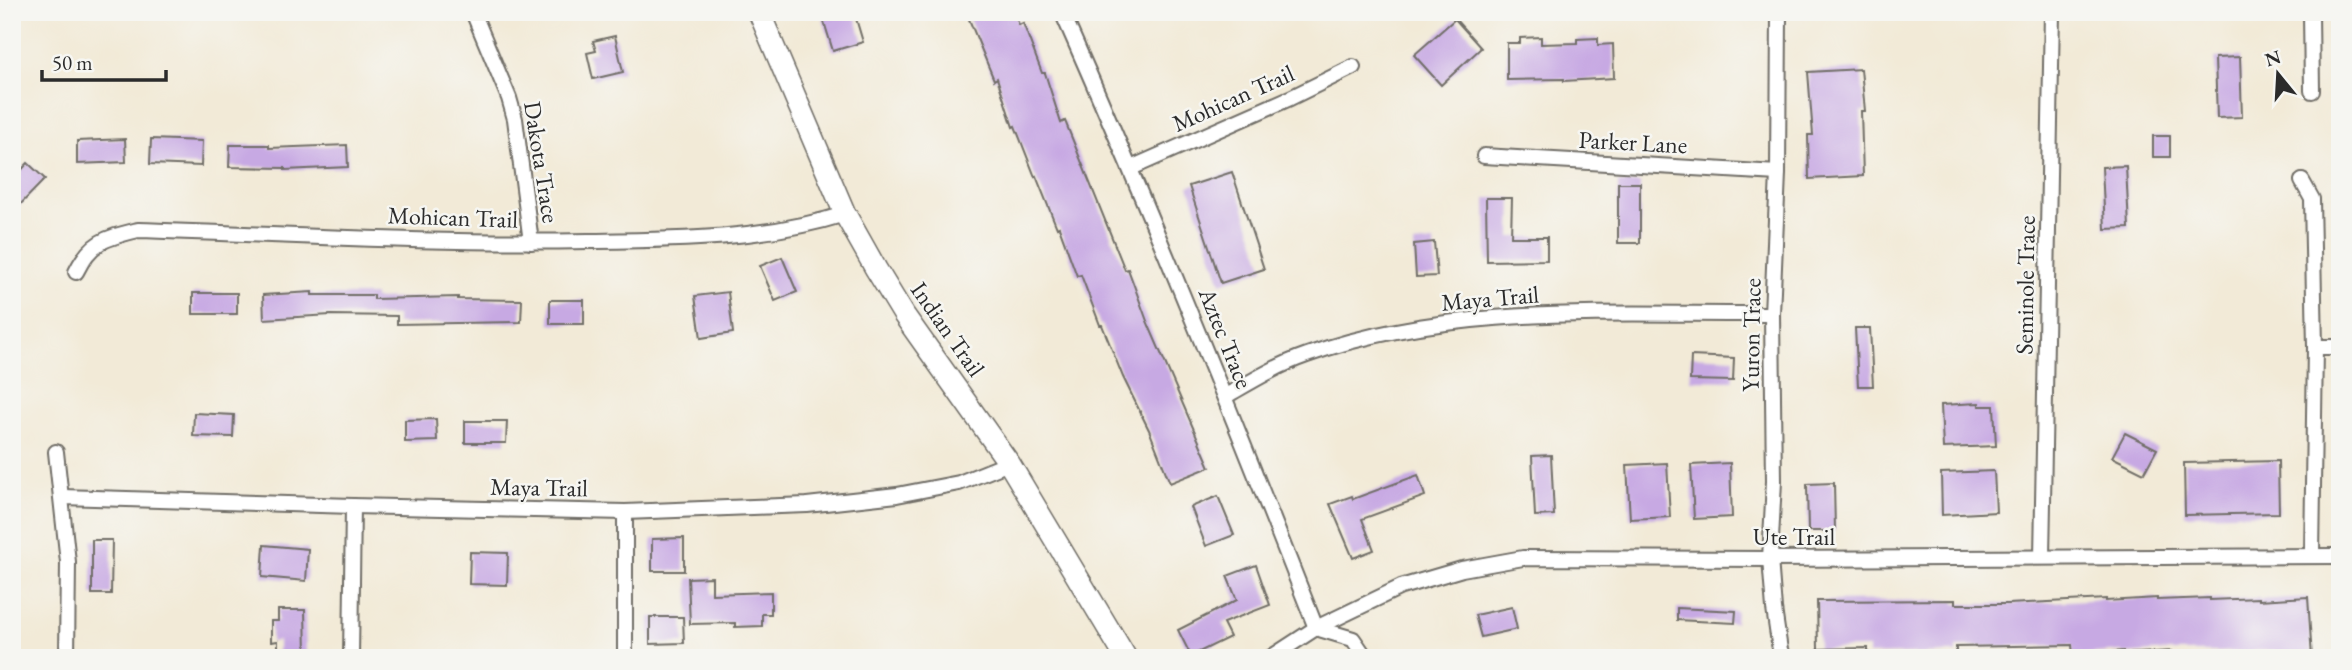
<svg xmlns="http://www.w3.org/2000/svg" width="2352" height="670" viewBox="0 0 2352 670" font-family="'EB Garamond',serif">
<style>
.building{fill:#c7a9e3}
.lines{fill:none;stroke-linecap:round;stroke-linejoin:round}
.street-casing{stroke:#716e67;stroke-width:18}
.secondary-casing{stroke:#716e67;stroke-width:24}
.street{stroke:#fff;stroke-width:14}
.secondary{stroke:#fff;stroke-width:21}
.labels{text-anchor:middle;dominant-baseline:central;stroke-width:5;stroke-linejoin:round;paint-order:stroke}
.street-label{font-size:24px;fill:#2b2b2b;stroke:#f6f6f2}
</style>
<rect width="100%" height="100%" fill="#f6f6f2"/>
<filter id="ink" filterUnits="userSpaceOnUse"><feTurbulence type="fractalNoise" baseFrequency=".0143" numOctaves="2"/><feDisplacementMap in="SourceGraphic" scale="14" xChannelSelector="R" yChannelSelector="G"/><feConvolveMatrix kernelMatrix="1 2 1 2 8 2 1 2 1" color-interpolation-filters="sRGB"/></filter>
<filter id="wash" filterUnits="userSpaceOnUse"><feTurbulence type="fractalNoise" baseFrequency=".00686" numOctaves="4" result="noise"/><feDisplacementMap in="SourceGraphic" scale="28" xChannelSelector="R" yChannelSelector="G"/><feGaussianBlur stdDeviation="1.57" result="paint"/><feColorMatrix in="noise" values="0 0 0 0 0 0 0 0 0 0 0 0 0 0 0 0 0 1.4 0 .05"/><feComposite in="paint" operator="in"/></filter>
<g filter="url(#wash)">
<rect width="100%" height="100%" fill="#f2ead7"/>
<g id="blocks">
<g class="building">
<path d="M821,12H854L863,42L833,51Z"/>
<path d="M966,12H1014L1019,25L1023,23L1042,73H1045L1061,123L1065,121L1125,270L1128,269L1147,321L1210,467L1170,483L1149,430L1123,377L1102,325H1100L1081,275L1077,276L1059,227L1057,228L1036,176L1035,177L1015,126L1013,127L997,78L994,80Z"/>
<path d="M1455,19L1481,48L1441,85L1414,55Z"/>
<path d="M615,36L623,72L593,79L587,53L596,51L593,41Z"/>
<path d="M1541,37V44L1577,43V39L1598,38V45L1613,44L1614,78L1564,81V79L1507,80V43H1520V38Z"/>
<path d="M2240,57L2242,117L2217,118L2215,58Z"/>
<path d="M1861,69L1865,111H1861L1863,176L1809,179L1808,135H1813L1808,72Z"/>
<rect x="2153" y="136" width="17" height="21"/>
<path d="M125,139L126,162L77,164V141Z"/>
<path d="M151,139L202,141L201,166L150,164Z"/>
<path d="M230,145H269V148L347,145L348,167L285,170V168L229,167Z"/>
<path d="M28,163L45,179L12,213V180Z"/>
<path d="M2126,166L2129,228L2105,229L2102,167Z"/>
<path d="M1232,172L1264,269L1221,283L1189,186Z"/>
<rect x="1618" y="183" width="22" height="60"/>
<path d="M1486,198H1512L1511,237H1547V260L1487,261Z"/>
<path d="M1434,242L1437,276L1416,277L1414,244Z"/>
<path d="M782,257L797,292L775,301L760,266Z"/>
<path d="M312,292V295H374V299L458,297V299L522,300L521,322L397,324V316L331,315L264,319L263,295Z"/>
<path d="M728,292L733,333L701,338L695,296Z"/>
<rect x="193" y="293" width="44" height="21"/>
<rect x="550" y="300" width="34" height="24"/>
<path d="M1855,328H1870L1873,386H1858Z"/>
<path d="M1691,356L1734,358L1733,381L1690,380Z"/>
<path d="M1979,403V406H1994L1996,446L1943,448L1941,405Z"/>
<path d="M194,413L234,415L233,437L193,436Z"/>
<path d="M436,419L437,441L405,442V420Z"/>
<path d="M465,421H507L506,443H465Z"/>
<path d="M2125,433L2157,449L2144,473L2112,457Z"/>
<path d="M1551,455L1554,515L1535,516L1532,456Z"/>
<path d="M2278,461L2279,513L2185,515L2184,463Z"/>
<path d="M1667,463L1670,517L1630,519L1627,465Z"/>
<path d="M1730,463L1732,517L1694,519L1691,465Z"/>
<path d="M1994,471L1996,512L1942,515L1941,473Z"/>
<path d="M1418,475L1425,496L1362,519L1374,550L1353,558L1330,504L1352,496L1353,499Z"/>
<path d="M1834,483L1835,531H1808L1807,484Z"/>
<path d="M1218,496L1234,535L1206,546L1191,507Z"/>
<path d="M684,538V571H652V539Z"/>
<path d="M92,540H112L111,594H92Z"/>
<path d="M264,545L308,549L306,581L262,577Z"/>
<path d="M470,552L508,553L507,585L469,584Z"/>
<path d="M1256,565L1270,605L1223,623L1230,637L1191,656L1178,630L1237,600L1227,576Z"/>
<path d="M712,577V594L771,592V614H762V626L735,627V623L690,624L688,578Z"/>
<path d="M2308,597L2312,658H2275V650L2224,652H2172V651L2123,654V651L2073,655L2072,645L1956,647V653L1868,655V648L1818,649L1817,601L1955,600V604H2008L2106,599V601L2157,598V600L2210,598V600L2259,598V600Z"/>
<path d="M1512,607L1517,629L1481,637L1475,615Z"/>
<path d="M1677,608L1736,611L1735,623L1677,620Z"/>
<path d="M278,610H305L306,654H278V641L271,642V621H278Z"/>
<path d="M650,617H683L684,643L650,644Z"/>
</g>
</g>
</g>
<g filter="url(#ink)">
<use href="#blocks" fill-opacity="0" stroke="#716e67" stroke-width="2"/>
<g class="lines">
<g class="street-casing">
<g id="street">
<path d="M473,12L509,98L515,119L531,242"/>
<path d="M1062,12C1152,215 1235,421 1316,628L1353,639L1366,658"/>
<path d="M1779,12L1778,173L1772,314L1774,481L1770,559L1774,609L1780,650L1784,658"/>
<path d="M2311,12L2312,91"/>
<path d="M1484,156L1778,173"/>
<path d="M1131,168L1290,98L1353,67"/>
<path d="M2302,181L2312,199L2315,347L2312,556"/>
<path d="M76,272C91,241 106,238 138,230C288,235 438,244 588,241C674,240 762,240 845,214"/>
<path d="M2315,347H2340"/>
<path d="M1226,396C1252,381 1278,365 1307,355C1452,303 1620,315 1772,314"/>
<path d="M56,452L68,562L67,658"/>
<path d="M62,497L353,506L625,512L807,505L897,495L959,483L1009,463"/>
<path d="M2042,557L2052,12"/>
<path d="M351,658L353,506"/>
<path d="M625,658V512"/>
<path d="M1270,658L1316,628L1401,587L1462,569L1523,558L1770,559L2340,556"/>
</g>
</g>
<g class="secondary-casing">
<path id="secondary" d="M759,12L845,214L876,269L904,315L1009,463L1126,658"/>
</g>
<use href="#street" class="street"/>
<use href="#secondary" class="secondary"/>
</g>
</g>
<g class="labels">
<g class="street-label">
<text transform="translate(1233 98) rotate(-24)">Mohican Trail</text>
<text transform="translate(1633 142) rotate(3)">Parker Lane</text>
<text transform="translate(542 162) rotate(81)">Dakota Trace</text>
<text transform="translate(453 217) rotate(2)">Mohican Trail</text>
<text transform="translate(2025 285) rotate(-89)">Seminole Trace</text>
<text transform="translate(1490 298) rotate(-5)">Maya Trail</text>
<text transform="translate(948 329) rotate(55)">Indian Trail</text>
<text transform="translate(1751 335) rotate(-89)">Yuron Trace</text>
<text transform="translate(1226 338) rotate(68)">Aztec Trace</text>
<text transform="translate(539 487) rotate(1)">Maya Trail</text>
<text x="1794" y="536">Ute Trail</text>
</g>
</g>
<rect width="2352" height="670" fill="none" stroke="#f6f6f2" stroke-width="42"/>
<g transform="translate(2278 74) rotate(342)" stroke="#f6f6f2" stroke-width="5" paint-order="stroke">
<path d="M0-5L12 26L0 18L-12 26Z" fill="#2b2b2b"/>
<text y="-10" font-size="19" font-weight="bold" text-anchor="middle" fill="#2b2b2b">N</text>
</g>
<path d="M42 70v10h124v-10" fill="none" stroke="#2b2b2b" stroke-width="3.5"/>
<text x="52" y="70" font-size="21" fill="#2b2b2b" stroke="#f6f6f2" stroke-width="5" paint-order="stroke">50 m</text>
</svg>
